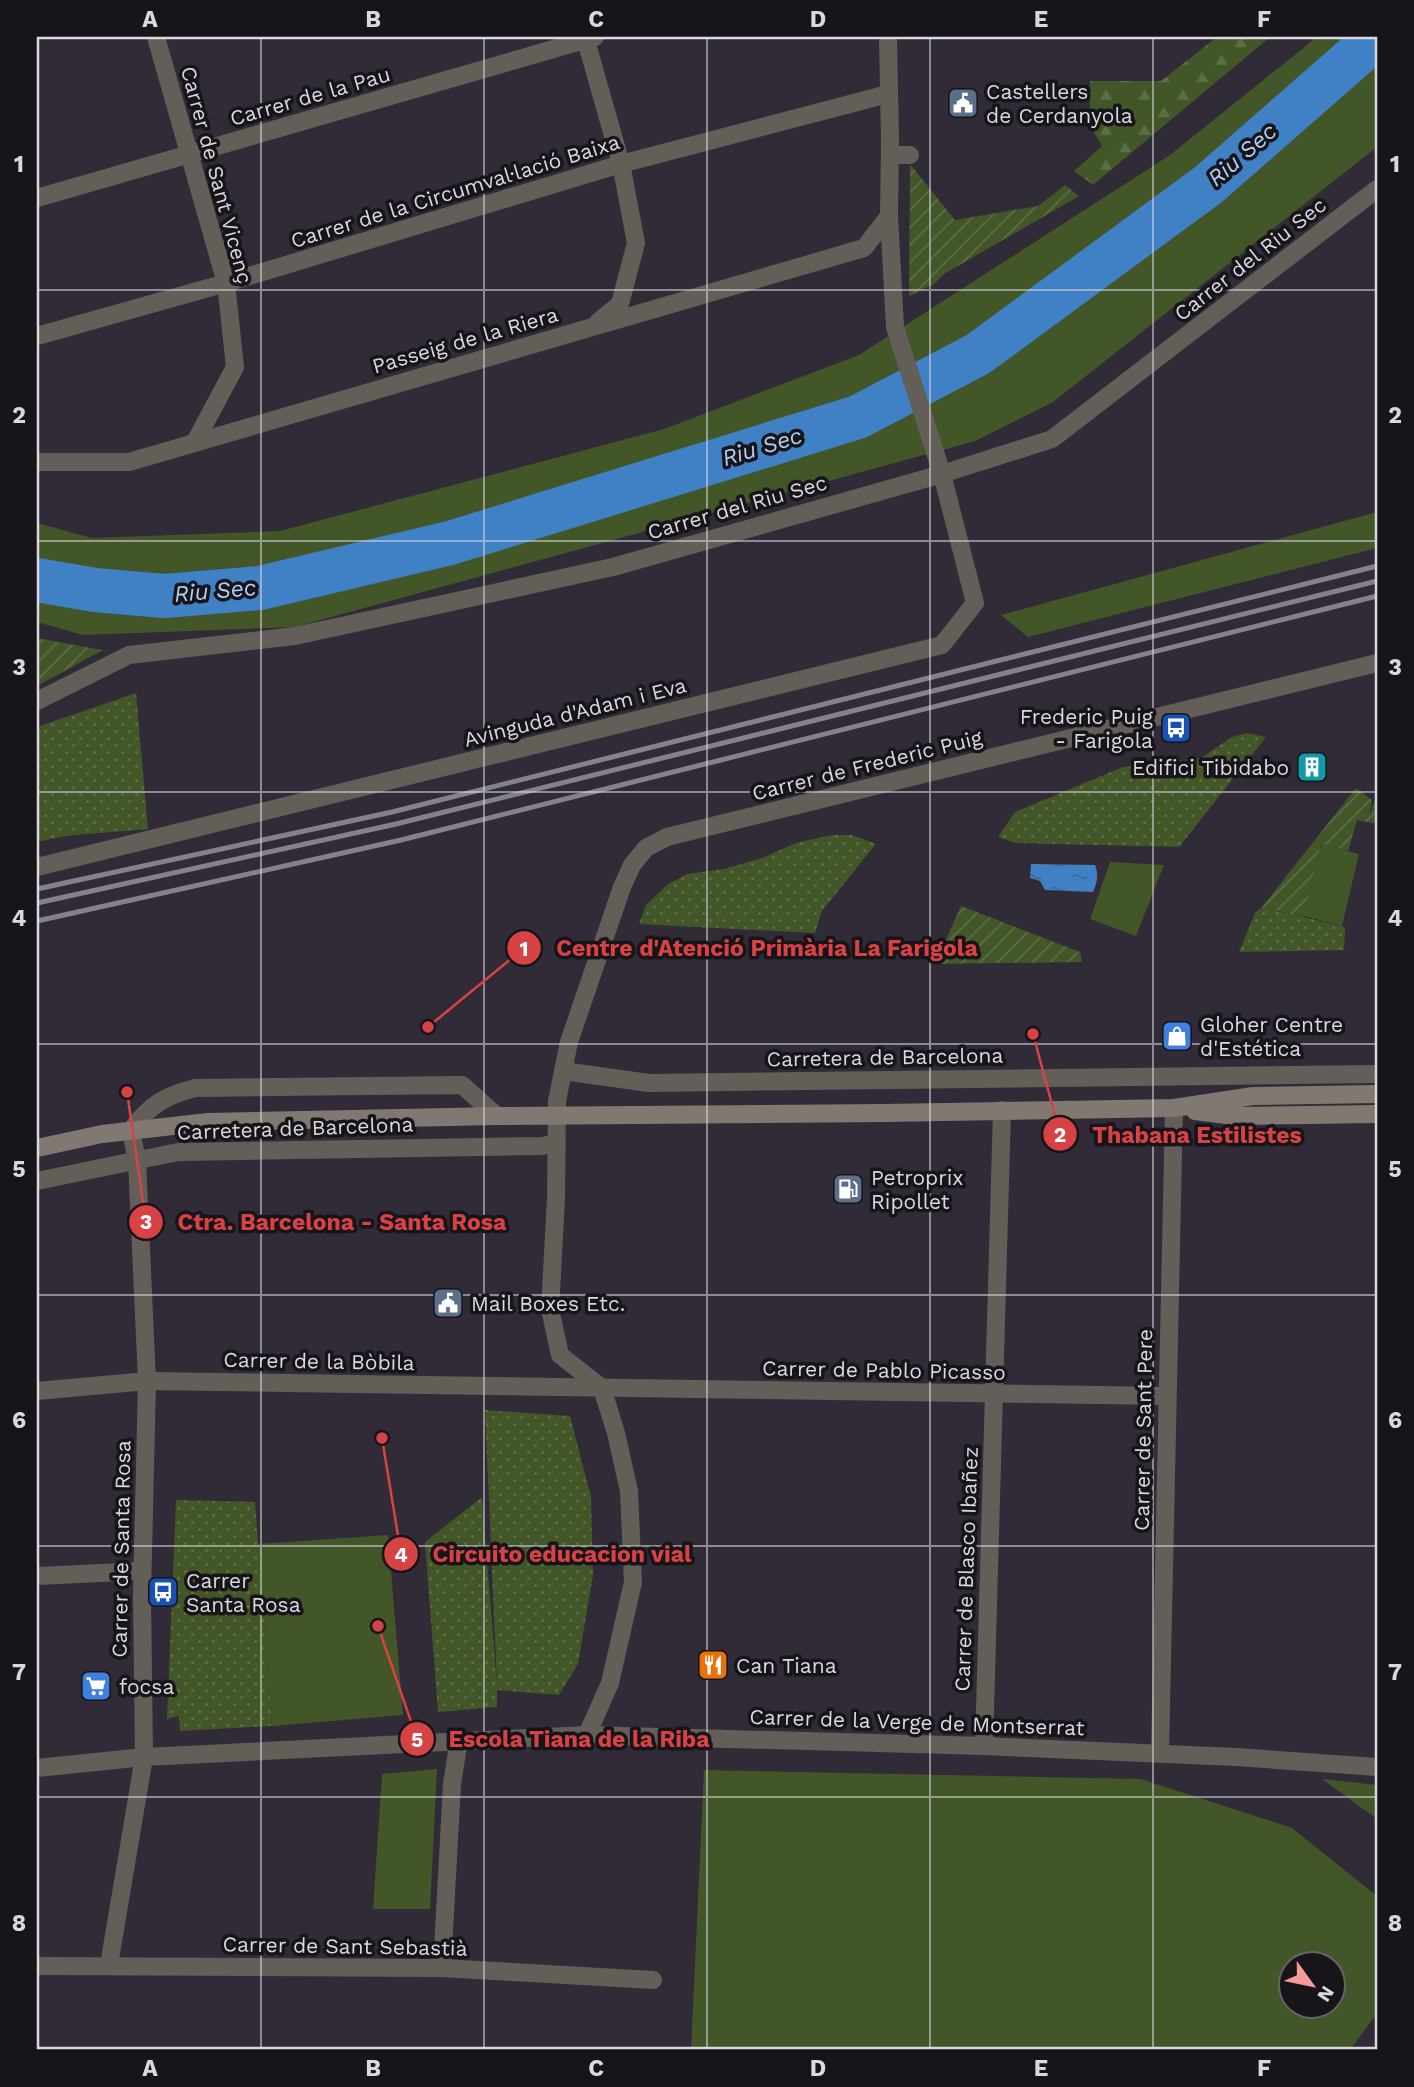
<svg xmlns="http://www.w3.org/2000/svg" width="1414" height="2087" viewBox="0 0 1414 2087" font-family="'Work Sans',sans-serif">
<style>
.grass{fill:#425628;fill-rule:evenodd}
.forest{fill:url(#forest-firs)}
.park{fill:url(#park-dots)}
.garden{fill:url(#garden-furrows)}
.water{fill:url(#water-ripples)}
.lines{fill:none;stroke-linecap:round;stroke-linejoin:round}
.river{stroke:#4080c4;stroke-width:44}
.pedestrian{stroke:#645e59;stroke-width:18}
.minor{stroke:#645e59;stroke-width:18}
.secondary{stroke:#817871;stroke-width:18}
.rail{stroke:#85818b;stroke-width:5}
.grid{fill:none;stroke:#dbd8e0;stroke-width:2;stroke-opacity:0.55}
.labels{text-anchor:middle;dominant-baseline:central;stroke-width:7;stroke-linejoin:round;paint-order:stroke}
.poi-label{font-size:21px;fill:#dbd8e0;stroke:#17151a;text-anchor:start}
.street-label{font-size:21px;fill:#dbd8e0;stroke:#17151a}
.water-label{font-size:23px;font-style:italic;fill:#afcff4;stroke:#17151a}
.leader{fill:none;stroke:#d74244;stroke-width:2.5}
.callout-dot{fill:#d74244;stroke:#17151a;stroke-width:2.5}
.mark-label{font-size:21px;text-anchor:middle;font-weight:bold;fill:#fff}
.callout-label{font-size:23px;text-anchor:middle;font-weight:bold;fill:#d74244;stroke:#17151a;stroke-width:7;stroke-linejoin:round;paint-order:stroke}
.neatline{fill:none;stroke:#dbd8e0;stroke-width:2.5}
.grid-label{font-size:23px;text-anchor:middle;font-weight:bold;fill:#dbd8e0}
</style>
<defs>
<pattern id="forest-firs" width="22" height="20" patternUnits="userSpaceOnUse" patternTransform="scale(1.75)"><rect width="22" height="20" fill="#425628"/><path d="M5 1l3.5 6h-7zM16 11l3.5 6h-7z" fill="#5d6e47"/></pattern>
<pattern id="park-dots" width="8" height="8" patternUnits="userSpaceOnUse" patternTransform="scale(1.75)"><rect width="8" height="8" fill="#425628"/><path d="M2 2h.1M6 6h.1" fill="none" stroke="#5d6e47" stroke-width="1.8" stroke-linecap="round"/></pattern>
<pattern id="garden-furrows" width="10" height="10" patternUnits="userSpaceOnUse" patternTransform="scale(1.75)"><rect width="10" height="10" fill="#425628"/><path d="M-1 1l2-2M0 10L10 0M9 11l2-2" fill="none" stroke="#5d6e47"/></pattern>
<pattern id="water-ripples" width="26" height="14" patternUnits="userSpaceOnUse" patternTransform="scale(1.75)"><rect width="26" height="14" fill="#4080c4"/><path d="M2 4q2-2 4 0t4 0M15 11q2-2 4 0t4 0" fill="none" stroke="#416a97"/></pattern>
</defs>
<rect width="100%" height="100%" fill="#302b37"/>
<g class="grass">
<path d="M1317,37H1377V147L1053,402L975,441L295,627L83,635L37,622V523L92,538L280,531L664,429L859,355L1170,155Z"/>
<path d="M1377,512V548L1028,637L1001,615Z"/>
<path d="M1321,844L1359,854L1342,926L1304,916Z"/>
<path d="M1110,862L1164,865L1136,936L1090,919Z"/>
<path d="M388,1535L403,1715L272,1726L258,1544Z"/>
<path d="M437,1769L430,1909H373L382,1774Z"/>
<path d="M704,1770L1141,1779L1292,1828L1377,1896V2013L1350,2050H691ZM1292,1965H1334V2007H1292Z"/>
<path d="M1322,1779L1377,1785V1819Z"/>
</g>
<path class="forest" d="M1217,37H1270L1093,185L1074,171L1102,146L1090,126V81H1161Z"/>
<g class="park">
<path d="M136,693L148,829L65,836L37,842V727Z"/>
<path d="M1247,733L1266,737L1179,847L1016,843L998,837L1015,812L1123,767L1201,758L1232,737Z"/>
<path d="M832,835H852L876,844L822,911L815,933L639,924L646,905L667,885L687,874L724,869L762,858L796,843Z"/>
<path d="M1262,907L1345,927L1344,950L1239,952L1255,913Z"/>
<path d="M485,1410L570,1416L591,1497L593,1575L578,1664L559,1695L497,1690V1707L438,1712L425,1542L482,1497L497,1686Z"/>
<path d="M176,1500L255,1502L272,1726L180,1731L179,1716L167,1719Z"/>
</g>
<g class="garden">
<path d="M910,164L955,220L1038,206L1065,185L1079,196L944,274L934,284L909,296Z"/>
<path d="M37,638L102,650H103L37,686Z"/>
<path d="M1356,788L1372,800L1369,816L1375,800L1377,801V824L1357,820L1348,851L1321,844L1304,917L1262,907Z"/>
<path d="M961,906L1080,952L1082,962L935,964Z"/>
</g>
<path class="water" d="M1031,864L1095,865C1099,874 1097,883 1093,892L1045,890L1040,881L1030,878Z"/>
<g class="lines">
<path class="river" d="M37,580L95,590L164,596L260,588L450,543L858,417L978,354L1208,185L1377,37"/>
<path class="pedestrian" d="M37,1576L142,1571"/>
<g class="minor">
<path d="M156,37L226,283L235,367L195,442"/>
<path d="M585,37L621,164L636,243L620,304L598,322"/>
<path d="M890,155H910"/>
<path d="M37,198L595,37"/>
<path d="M37,336L226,283L621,164L888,94"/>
<path d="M37,462H129L864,248L889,216"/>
<path d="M37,701L129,655L295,636L613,567L942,474L1052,439L1377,189"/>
<path d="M37,867L942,645L975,603L942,474L895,327L889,216L890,141L888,37"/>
<path d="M563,1071L649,1083L1377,1074"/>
<path d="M37,1181L178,1152L542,1146L556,1143"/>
<path d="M37,1391L147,1381L1166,1396"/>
<path d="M587,1735L610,1683L633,1582L629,1491L616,1433L602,1388L560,1355L550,1309L556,1199L557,1101L569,1042L622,887L632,865L646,848L667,837L1377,663"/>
<path d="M984,1746L1002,1110"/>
<path d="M1160,1753L1174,1108"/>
<path d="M37,1768L144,1757L587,1735L984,1746L1236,1757L1377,1767"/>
<path d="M109,1965L144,1757L142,1595L147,1381L137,1161L131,1130C150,1105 164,1096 195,1088L462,1085L497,1116"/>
<path d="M37,1966L442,1968L653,1980"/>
<path d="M442,1968L452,1784L459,1740"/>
</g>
<g class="secondary">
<path d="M1195,1111L1235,1116L1377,1114"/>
<path d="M37,1148L102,1134L208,1122L497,1116L885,1113L1174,1108L1253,1096L1377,1094"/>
</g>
<g class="rail">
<path d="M37,889L392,812L1377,566"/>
<path d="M37,903L396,824L1377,581"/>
<path d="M37,921L401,840L1377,596"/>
</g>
</g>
<path class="grid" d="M261,37V2050M484,37V2050M707,37V2050M930,37V2050M1153,37V2050M37,290H1377M37,541H1377M37,792H1377M37,1044H1377M37,1295H1377M37,1546H1377M37,1797H1377"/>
<defs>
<g id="civic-square" transform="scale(1.575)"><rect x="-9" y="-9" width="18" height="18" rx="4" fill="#5c6f8a" stroke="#17151a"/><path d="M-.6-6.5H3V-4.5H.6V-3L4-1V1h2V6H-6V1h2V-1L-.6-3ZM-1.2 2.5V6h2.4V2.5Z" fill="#fff"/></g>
<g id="bus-square" transform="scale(1.575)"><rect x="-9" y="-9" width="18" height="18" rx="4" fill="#1a4fb4" stroke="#17151a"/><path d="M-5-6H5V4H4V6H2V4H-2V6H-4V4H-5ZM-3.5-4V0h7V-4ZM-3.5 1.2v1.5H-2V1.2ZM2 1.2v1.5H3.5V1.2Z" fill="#fff"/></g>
<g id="building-square" transform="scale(1.575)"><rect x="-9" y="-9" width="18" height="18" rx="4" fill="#0f9aa8" stroke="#17151a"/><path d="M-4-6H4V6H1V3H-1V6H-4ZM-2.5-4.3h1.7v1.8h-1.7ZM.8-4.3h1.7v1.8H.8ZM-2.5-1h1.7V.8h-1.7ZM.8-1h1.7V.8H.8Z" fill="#fff"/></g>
<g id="shop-square" transform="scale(1.575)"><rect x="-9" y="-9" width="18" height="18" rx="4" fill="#3f7fe0" stroke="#17151a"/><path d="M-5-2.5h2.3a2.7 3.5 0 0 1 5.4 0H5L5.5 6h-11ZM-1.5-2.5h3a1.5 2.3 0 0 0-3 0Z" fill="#fff"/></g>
<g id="fuel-square" transform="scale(1.575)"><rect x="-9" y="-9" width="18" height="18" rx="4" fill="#5c6f8a" stroke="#17151a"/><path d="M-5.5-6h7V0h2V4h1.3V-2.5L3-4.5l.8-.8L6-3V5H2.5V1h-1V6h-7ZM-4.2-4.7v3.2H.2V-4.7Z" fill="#fff"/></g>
<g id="restaurant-square" transform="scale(1.575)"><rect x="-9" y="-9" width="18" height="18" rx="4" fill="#e8710a" stroke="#17151a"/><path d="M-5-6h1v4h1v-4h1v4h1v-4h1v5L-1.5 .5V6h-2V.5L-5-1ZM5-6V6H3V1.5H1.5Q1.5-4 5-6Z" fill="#fff"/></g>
<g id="supermarket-square" transform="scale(1.575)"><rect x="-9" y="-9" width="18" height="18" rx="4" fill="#3f7fe0" stroke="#17151a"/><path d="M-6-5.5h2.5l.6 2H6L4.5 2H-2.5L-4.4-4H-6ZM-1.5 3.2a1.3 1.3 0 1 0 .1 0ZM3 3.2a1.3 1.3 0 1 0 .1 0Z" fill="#fff"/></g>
</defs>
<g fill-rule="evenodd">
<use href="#civic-square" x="963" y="103"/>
<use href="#bus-square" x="1176" y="728"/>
<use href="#building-square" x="1312" y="767"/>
<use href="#shop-square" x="1177" y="1036"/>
<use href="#fuel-square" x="848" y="1189"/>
<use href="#civic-square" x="448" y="1303"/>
<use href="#bus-square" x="163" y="1592"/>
<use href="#restaurant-square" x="713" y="1665"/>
<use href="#supermarket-square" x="96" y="1686"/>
</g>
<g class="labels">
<g class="poi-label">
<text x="986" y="91">Castellers<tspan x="986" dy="24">de Cerdanyola</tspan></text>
<text x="1153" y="716" text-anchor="end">Frederic Puig<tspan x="1153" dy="24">- Farigola</tspan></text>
<text x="1289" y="767" text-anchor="end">Edifici Tibidabo</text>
<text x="1200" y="1024">Gloher Centre<tspan x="1200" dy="24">d'Estética</tspan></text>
<text x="871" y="1177">Petroprix<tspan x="871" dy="24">Ripollet</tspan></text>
<text x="471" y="1303">Mail Boxes Etc.</text>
<text x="186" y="1580">Carrer<tspan x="186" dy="24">Santa Rosa</tspan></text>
<text x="736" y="1665">Can Tiana</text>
<text x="119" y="1686">focsa</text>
</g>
<g class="street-label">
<text transform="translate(310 96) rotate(-16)">Carrer de la Pau</text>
<text transform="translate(217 175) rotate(75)">Carrer de Sant Vicenç</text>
<text transform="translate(455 191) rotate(-17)">Carrer de la Circumval·lació Baixa</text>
<text transform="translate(1250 259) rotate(-38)">Carrer del Riu Sec</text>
<text transform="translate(465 340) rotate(-16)">Passeig de la Riera</text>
<text transform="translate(737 507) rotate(-16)">Carrer del Riu Sec</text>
<text transform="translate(575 712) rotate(-14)">Avinguda d'Adam i Eva</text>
<text transform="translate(867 765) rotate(-14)">Carrer de Frederic Puig</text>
<text transform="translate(885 1057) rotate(-1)">Carretera de Barcelona</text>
<text transform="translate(295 1128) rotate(-2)">Carretera de Barcelona</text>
<text transform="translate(319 1361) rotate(1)">Carrer de la Bòbila</text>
<text transform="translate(884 1370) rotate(1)">Carrer de Pablo Picasso</text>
<text transform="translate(1143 1430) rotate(-89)">Carrer de Sant Pere</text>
<text transform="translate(121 1549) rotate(-89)">Carrer de Santa Rosa</text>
<text transform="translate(966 1569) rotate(-88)">Carrer de Blasco Ibañez</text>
<text transform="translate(917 1722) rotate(2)">Carrer de la Verge de Montserrat</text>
<text transform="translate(345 1946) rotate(1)">Carrer de Sant Sebastià</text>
</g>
<g class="water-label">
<text transform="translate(1242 155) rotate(-41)">Riu Sec</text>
<text transform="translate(762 447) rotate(-17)">Riu Sec</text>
<text transform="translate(215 591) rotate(-5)">Riu Sec</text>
</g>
</g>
<path class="leader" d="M428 1027L524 948M1033 1034L1060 1134M127 1092L146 1222M382 1438L401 1554M378 1626L417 1739"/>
<g class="callout-dot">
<circle cx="428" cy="1027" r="7"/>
<circle cx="1033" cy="1034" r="7"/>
<circle cx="127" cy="1092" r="7"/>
<circle cx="382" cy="1438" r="7"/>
<circle cx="378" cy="1626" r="7"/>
<circle cx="524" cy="948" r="18"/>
<circle cx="1060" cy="1134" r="18"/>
<circle cx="146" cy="1222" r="18"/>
<circle cx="401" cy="1554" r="18"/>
<circle cx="417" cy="1739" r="18"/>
</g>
<g class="mark-label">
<text x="524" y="956">1</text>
<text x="1060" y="1142">2</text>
<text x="146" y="1229">3</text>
<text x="401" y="1562">4</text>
<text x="417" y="1747">5</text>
</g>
<g class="callout-label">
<text x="767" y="956">Centre d'Atenció Primària La Farigola</text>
<text x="1197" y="1143">Thabana Estilistes</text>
<text x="342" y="1230">Ctra. Barcelona - Santa Rosa</text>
<text x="562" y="1562">Circuito educacion vial</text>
<text x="579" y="1747">Escola Tiana de la Riba</text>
</g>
<rect width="1414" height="2087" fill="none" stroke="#17151a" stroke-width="77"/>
<g transform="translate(1312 1985) rotate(123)"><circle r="33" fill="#17151a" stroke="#656369" stroke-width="2"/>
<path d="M0-5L12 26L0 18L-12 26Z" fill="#f59b98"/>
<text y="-10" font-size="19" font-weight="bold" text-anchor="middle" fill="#dbd8e0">N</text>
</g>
<rect x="38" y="38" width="1338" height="2010" class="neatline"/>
<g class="grid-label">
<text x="150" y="27">A</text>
<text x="373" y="27">B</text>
<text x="596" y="27">C</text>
<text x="818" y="27">D</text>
<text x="1041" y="27">E</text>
<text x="1264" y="27">F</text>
<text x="19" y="172">1</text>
<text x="1395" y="172">1</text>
<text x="19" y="423">2</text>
<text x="1395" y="423">2</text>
<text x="19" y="675">3</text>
<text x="1395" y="675">3</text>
<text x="19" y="926">4</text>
<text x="1395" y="926">4</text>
<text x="19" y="1177">5</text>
<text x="1395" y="1177">5</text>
<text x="19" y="1428">6</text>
<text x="1395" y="1428">6</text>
<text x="19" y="1680">7</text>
<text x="1395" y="1680">7</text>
<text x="19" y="1931">8</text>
<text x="1395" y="1931">8</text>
<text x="150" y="2076">A</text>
<text x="373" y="2076">B</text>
<text x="596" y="2076">C</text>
<text x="818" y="2076">D</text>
<text x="1041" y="2076">E</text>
<text x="1264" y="2076">F</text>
</g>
</svg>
